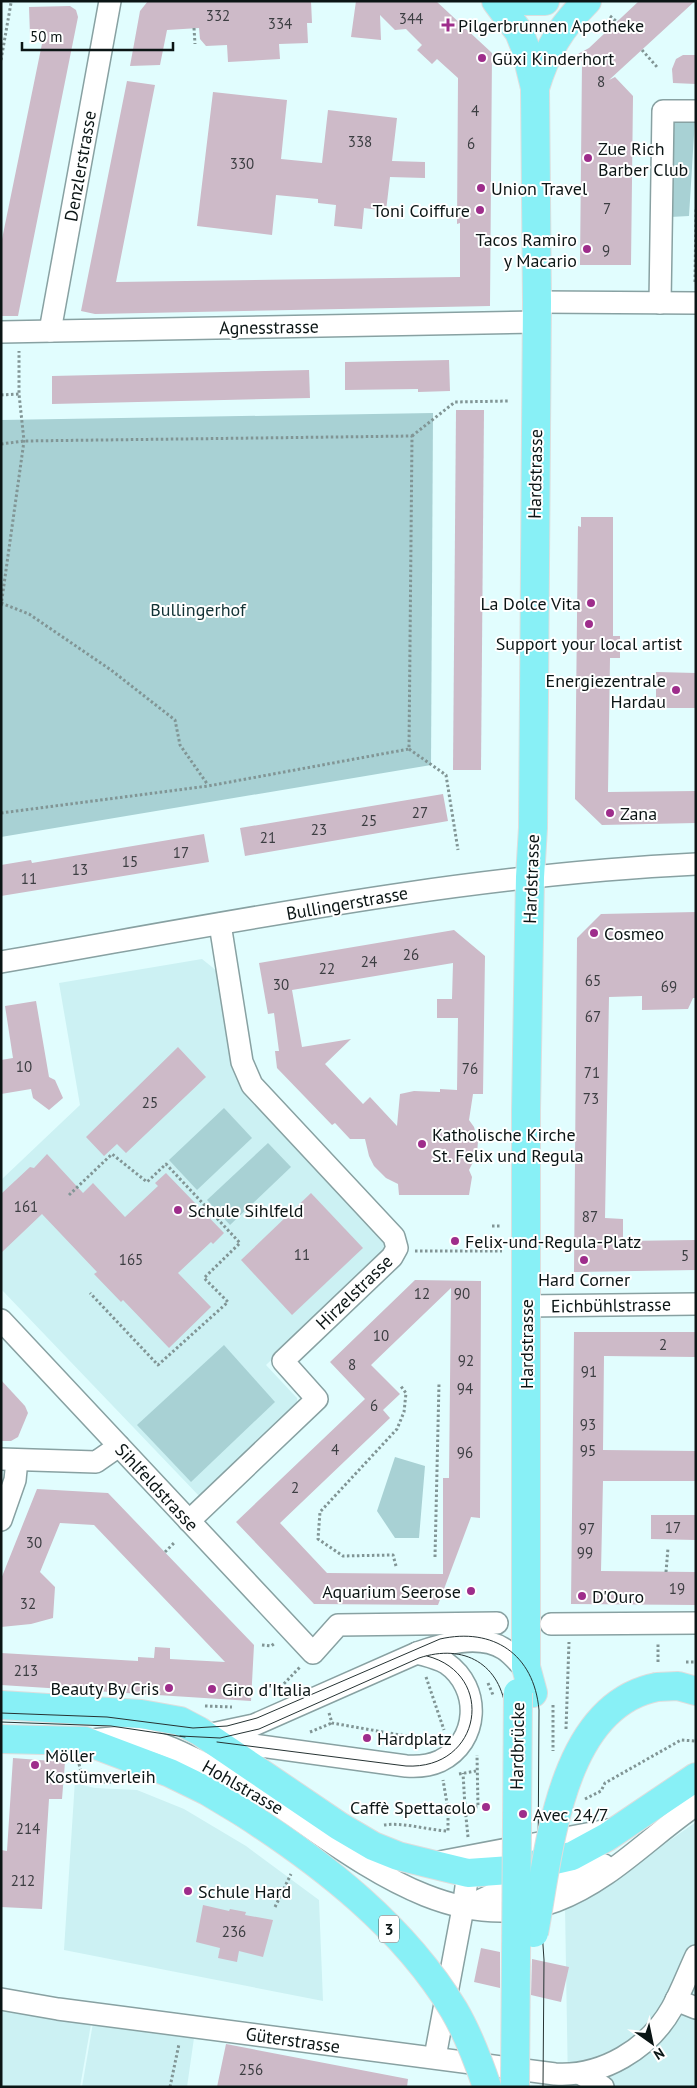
<svg xmlns="http://www.w3.org/2000/svg" width="697" height="2088" viewBox="0 0 697 2088" font-family="'PT Sans',sans-serif">
<style>
.built{fill:#ccf1f3}
.green{fill:#a8d1d4}
.building{fill:#cdbac8;fill-rule:evenodd}
.lines{fill:none;stroke-linecap:round;stroke-linejoin:round}
.minor-casing{stroke:#88a1a2;stroke-width:24}
.major-casing{stroke:#dddede;stroke-width:30}
.path{stroke:#819595;stroke-width:3;stroke-dasharray:2.5 2.5;stroke-linecap:butt}
.minor{stroke:#fff;stroke-width:21}
.major{stroke:#88f0f6;stroke-width:28}
.tram{stroke:#263333;stroke-width:1}
.major-bridge-casing{stroke:#dddede;stroke-width:30;stroke-linecap:butt}
.major-bridge{stroke:#88f0f6;stroke-width:28}
.poi-dot{fill:#9e2d8b;stroke:#fff;stroke-width:2}
.labels{text-anchor:middle;dominant-baseline:central;stroke-width:4;stroke-linejoin:round;paint-order:stroke}
.number-label{font-size:15px;fill:#3c3e42}
.shield{fill:#fff;stroke:#545b5b;stroke-width:1}
.shield-label{font-size:16px;font-weight:bold;fill:#0b1515}
.poi-label{font-size:18px;fill:#0b1515;stroke:#fff;text-anchor:start}
.street-label{font-size:18px;fill:#0b1515;stroke:#fff}
.park-label{font-size:18px;fill:#103134;stroke:#fff}
</style>
<rect width="100%" height="100%" fill="#e1fdfe"/>
<g class="built">
<path d="M202,959L217,971L240,1085L254,1104L383,1240L386,1246L383,1253L266,1365L295,1396L297,1398V1405L201,1498L1,1289V1180L80,1105L59,983Z"/>
<path d="M75,1780L82,1785L95,1788L137,1790L184,1809L246,1846L319,1900L323,2001L64,1950Z"/>
<path d="M696,1822V2087H568L565,1907L599,1890Z"/>
<path d="M1,2008L91,2024L80,2087H1Z"/>
<path d="M93,2023L194,2038L187,2087H82Z"/>
</g>
<g class="green">
<path d="M672,119H695L689,216L670,217Z"/>
<path d="M433,413L431,765L1,837V420Z"/>
<path d="M224,1108L252,1138L197,1190L169,1160Z"/>
<path d="M268,1143L291,1167L230,1225L207,1200Z"/>
<path d="M224,1345L275,1402L191,1482L137,1425Z"/>
<path d="M395,1457L425,1466L419,1538H395L377,1511Z"/>
</g>
<g class="building">
<path d="M148,1H311L312,23H307L308,43L279,44L280,59L228,62L227,45L206,46L200,39L199,28L167,30L160,65L130,66L140,11Z"/>
<path d="M356,1H436L492,53L490,306L95,314L81,311L127,81L155,85L116,282L460,277V223L457,224L458,78L437,59L432,64L417,50L422,45L406,29L395,30L380,15L381,40L351,37Z"/>
<path d="M639,1H695L609,80L615,77L633,96L631,265H580L582,62L578,54L589,48Z"/>
<path d="M70,6L76,10L78,17L18,316H1V244L44,34L30,35L29,7Z"/>
<path d="M683,55H696V84L673,83L672,69L676,59Z"/>
<path d="M213,92L287,100L281,159L322,163L328,110L397,118L392,161L425,162V178L390,177L386,211L364,208L362,229L334,226L336,205L318,203V199L276,195L272,235L197,226Z"/>
<path d="M449,360L450,391L418,392V389L345,390V362Z"/>
<path d="M309,370L310,398L52,404V376Z"/>
<path d="M456,410H484L481,770H453Z"/>
<path d="M581,517H613V636H620V658H610L608,792L696,791V823L602,825L575,799L578,526L581,527Z"/>
<path d="M656,672L696,673V708H656Z"/>
<path d="M443,794L448,821L245,856L240,828Z"/>
<path d="M204,834L209,862L1,896V865L31,860L32,863Z"/>
<path d="M696,912V998H693L688,1009L642,1010V996L609,997L605,1218L623,1219V1241L696,1240V1270L574,1272L577,938L601,914Z"/>
<path d="M454,930L485,956L483,1094H473L469,1120L474,1127L478,1141L477,1154L469,1170L472,1177L469,1195H399L398,1184L386,1178L374,1166L369,1156L365,1139H350L335,1123L332,1125L277,1068L275,1051H279L274,1013L268,1014L259,963ZM453,963L452,999H437V1018H458L457,1090L440,1089V1092L414,1091L400,1094L397,1126L370,1097L363,1104L325,1064L351,1039L302,1047L292,990Z"/>
<path d="M36,1001L49,1077L55,1080L63,1098L49,1110L33,1098L31,1089L1,1094V1060L13,1058L5,1006Z"/>
<path d="M178,1047L206,1077L126,1153L117,1144L104,1156L86,1137Z"/>
<path d="M47,1154L83,1193L93,1183L125,1217L158,1186L155,1183L166,1173L224,1233L213,1244L211,1242L178,1273L211,1307L169,1348L123,1300L121,1302L94,1274L97,1272L42,1214L1,1253V1194L30,1167L34,1168Z"/>
<path d="M311,1193L363,1248L292,1315L241,1260Z"/>
<path d="M415,1280L481,1281L480,1518L471,1517L438,1605L314,1604L236,1522L365,1399L330,1362ZM451,1288L449,1478H443V1574L327,1573L280,1523L390,1418L383,1410L400,1394L371,1365Z"/>
<path d="M574,1332H696V1357L604,1356L603,1450L696,1451V1481H603L601,1571L696,1572V1605L571,1604Z"/>
<path d="M1,1380L25,1406L28,1413L18,1437L11,1441H1Z"/>
<path d="M37,1489L108,1493L254,1645L251,1701L1,1685V1653L138,1661V1657L154,1658L155,1647L170,1648V1659L225,1662L94,1525L60,1523L40,1572L55,1587L53,1618L31,1624L1,1627V1579Z"/>
<path d="M651,1515H696V1540L651,1539Z"/>
<path d="M13,1758L65,1762L62,1799H49L42,1909L1,1907V1850L7,1851Z"/>
<path d="M203,1905L229,1911L230,1909L246,1912L245,1915L273,1920L263,1957L239,1951L237,1962L218,1958L220,1948L196,1942Z"/>
<path d="M481,1948L500,1952V1988L474,1982Z"/>
<path d="M532,1959L569,1967L561,2002L531,1995Z"/>
<path d="M226,2044L408,2079L407,2087H217Z"/>
</g>
<g class="lines">
<g class="minor-casing">
<g id="minor">
<path d="M537,302L696,303"/>
<path d="M660,303L663,111H696"/>
<path d="M50,331L110,1"/>
<path d="M1,332L537,322"/>
<path d="M1,962C232,922 462,875 696,864"/>
<path d="M526,1306L696,1304"/>
<path d="M1,1320L313,1653L338,1625L497,1623"/>
<path d="M1,1459L96,1462L119,1446"/>
<path d="M1,1520L15,1480L17,1460"/>
<path d="M189,1521L317,1399L283,1361L392,1257L397,1248L394,1237L252,1085L242,1062L220,924"/>
<path d="M551,1624L696,1623"/>
<path d="M207,1735L254,1725L417,1653C442,1644 479,1633 504,1649C512,1654 519,1663 526,1670"/>
<path d="M217,1740L406,1766C418,1767 429,1766 440,1761C479,1742 482,1688 446,1663C437,1658 427,1656 417,1653"/>
<path d="M87,1741C105,1738 124,1736 143,1739C166,1743 196,1759 216,1770C240,1784 265,1797 288,1813C365,1865 457,1938 556,1901C611,1880 649,1837 696,1805"/>
<path d="M434,1863L608,1830"/>
<path d="M464,1908L498,1892L572,1876L604,1865"/>
<path d="M1,1999L58,2009L555,2074C602,2077 649,2049 672,2008C681,1992 688,1973 696,1956"/>
<path d="M676,2000L696,2008"/>
<path d="M435,2057L463,1908L468,1873"/>
<path d="M581,2074L603,2087"/>
</g>
</g>
<g class="major-casing">
<g id="major">
<path d="M496,1L519,32L525,47L535,88L537,302L533,828L530,877L526,1111V1667L533,1693"/>
<path d="M508,1H545"/>
<path d="M535,88C546,52 560,28 587,1"/>
<path d="M657,1687L678,1686L696,1691"/>
<path d="M1,1705L141,1714L180,1721L199,1731L339,1826L373,1846L398,1856L468,1873L511,1870L572,1856L607,1837L696,1777"/>
<path d="M1,1739L85,1741L170,1773L207,1791L242,1812"/>
</g>
</g>
<g class="path">
<path d="M610,16L617,22"/>
<path d="M194,28L195,44"/>
<path d="M642,50L657,67"/>
<path d="M1,60L11,3"/>
<path d="M695,282L696,208"/>
<path d="M1,395L19,394"/>
<path d="M412,436L455,402L508,401"/>
<path d="M1,444L24,441L412,436"/>
<path d="M1,603L29,614L111,670L175,720L180,745L208,785"/>
<path d="M1,606L24,441L19,394V351"/>
<path d="M409,749L446,775L458,850"/>
<path d="M1,813L208,786L409,749L412,436"/>
<path d="M69,1195L112,1154L147,1182L166,1164L240,1243L204,1278L228,1302L158,1365L90,1293"/>
<path d="M492,1226H502"/>
<path d="M415,1251H502"/>
<path d="M165,1552L174,1543"/>
<path d="M435,1557L439,1383"/>
<path d="M396,1566L393,1555L343,1556L318,1539L320,1512L397,1429L404,1412L406,1393L400,1385"/>
<path d="M666,1572L668,1548"/>
<path d="M262,1645L271,1646L275,1643"/>
<path d="M658,1662V1643"/>
<path d="M686,1662H696"/>
<path d="M426,1677L444,1730"/>
<path d="M488,1683L493,1695"/>
<path d="M277,1691L300,1667"/>
<path d="M553,1705V1751"/>
<path d="M205,1706L232,1707"/>
<path d="M329,1713L332,1723L434,1741"/>
<path d="M566,1729L569,1642"/>
<path d="M310,1732L332,1723"/>
<path d="M79,1764L82,1776L99,1782H123"/>
<path d="M459,1774L476,1771"/>
<path d="M585,1799L601,1791L605,1783L681,1740L696,1741"/>
<path d="M448,1809L465,1807L463,1773"/>
<path d="M384,1825C404,1822 427,1830 448,1831V1809L443,1780"/>
<path d="M468,1837L465,1807H478L477,1755"/>
<path d="M275,1907L291,1874"/>
<path d="M170,2087L179,2044"/>
</g>
<use href="#minor" class="minor"/>
<use href="#major" class="major"/>
<g class="tram">
<path d="M1,1713L107,1717L193,1728L227,1726L257,1718L440,1639C493,1627 534,1654 539,1710L538,1871L544,1960L543,2087"/>
<path d="M1,1722L111,1726L185,1737"/>
<path d="M180,1736L220,1738L259,1729L419,1658C464,1643 501,1664 506,1712L503,2087"/>
<path d="M217,1742L406,1766C482,1770 497,1674 427,1656"/>
</g>
<g class="major-bridge-casing">
<g id="major-bridge">
<path d="M242,1812C323,1864 404,1927 454,2010C468,2034 478,2060 487,2087"/>
<path d="M534,1933C549,1854 559,1706 657,1687"/>
<path d="M515,2087L518,1693"/>
</g>
</g>
<use href="#major-bridge" class="major-bridge"/>
</g>
<g class="poi-dot">
<path d="M445.5 17.5h5v5h5v5h-5v5h-5v-5h-5v-5h5z"/>
<circle cx="482" cy="58" r="5"/>
<circle cx="588" cy="158" r="5"/>
<circle cx="481" cy="188" r="5"/>
<circle cx="480" cy="210" r="5"/>
<circle cx="587" cy="249" r="5"/>
<circle cx="591" cy="603" r="5"/>
<circle cx="589" cy="624" r="5"/>
<circle cx="676" cy="690" r="5"/>
<circle cx="610" cy="813" r="5"/>
<circle cx="594" cy="933" r="5"/>
<circle cx="422" cy="1144" r="5"/>
<circle cx="178" cy="1210" r="5"/>
<circle cx="455" cy="1241" r="5"/>
<circle cx="584" cy="1260" r="5"/>
<circle cx="471" cy="1591" r="5"/>
<circle cx="582" cy="1596" r="5"/>
<circle cx="169" cy="1688" r="5"/>
<circle cx="212" cy="1689" r="5"/>
<circle cx="367" cy="1738" r="5"/>
<circle cx="35" cy="1765" r="5"/>
<circle cx="486" cy="1807" r="5"/>
<circle cx="523" cy="1814" r="5"/>
<circle cx="188" cy="1891" r="5"/>
</g>
<g class="labels">
<g class="number-label">
<text x="218" y="15">332</text>
<text x="411" y="18">344</text>
<text x="280" y="23">334</text>
<text x="601" y="81">8</text>
<text x="475" y="110">4</text>
<text x="360" y="141">338</text>
<text x="471" y="143">6</text>
<text x="242" y="163">330</text>
<text x="607" y="208">7</text>
<text x="606" y="250">9</text>
<text x="420" y="812">27</text>
<text x="369" y="820">25</text>
<text x="319" y="829">23</text>
<text x="268" y="837">21</text>
<text x="181" y="852">17</text>
<text x="130" y="861">15</text>
<text x="80" y="869">13</text>
<text x="29" y="878">11</text>
<text x="411" y="954">26</text>
<text x="369" y="961">24</text>
<text x="327" y="968">22</text>
<text x="593" y="980">65</text>
<text x="281" y="984">30</text>
<text x="669" y="986">69</text>
<text x="593" y="1016">67</text>
<text x="24" y="1066">10</text>
<text x="470" y="1068">76</text>
<text x="592" y="1072">71</text>
<text x="591" y="1098">73</text>
<text x="150" y="1102">25</text>
<text x="26" y="1206">161</text>
<text x="590" y="1216">87</text>
<text x="302" y="1254">11</text>
<text x="685" y="1255">5</text>
<text x="131" y="1259">165</text>
<text x="422" y="1293">12</text>
<text x="462" y="1293">90</text>
<text x="381" y="1335">10</text>
<text x="663" y="1344">2</text>
<text x="466" y="1360">92</text>
<text x="352" y="1364">8</text>
<text x="589" y="1371">91</text>
<text x="465" y="1388">94</text>
<text x="374" y="1405">6</text>
<text x="588" y="1424">93</text>
<text x="335" y="1449">4</text>
<text x="588" y="1450">95</text>
<text x="465" y="1452">96</text>
<text x="295" y="1487">2</text>
<text x="673" y="1527">17</text>
<text x="587" y="1528">97</text>
<text x="34" y="1542">30</text>
<text x="585" y="1552">99</text>
<text x="677" y="1588">19</text>
<text x="28" y="1603">32</text>
<text x="26" y="1670">213</text>
<text x="28" y="1828">214</text>
<text x="23" y="1880">212</text>
<text x="234" y="1931">236</text>
<text x="251" y="2069">256</text>
</g>
<rect class="shield" x="379" y="1915.5" width="20" height="27" rx="4"/>
<g class="shield-label">
<text x="389" y="1929">3</text>
</g>
<g class="poi-label">
<text x="458" y="25">Pilgerbrunnen Apotheke</text>
<text x="492" y="58">Güxi Kinderhort</text>
<text x="598" y="148">Zue Rich<tspan x="598" dy="21">Barber Club</tspan></text>
<text x="491" y="188">Union Travel</text>
<text x="470" y="210" text-anchor="end">Toni Coiffure</text>
<text x="577" y="239" text-anchor="end">Tacos Ramiro<tspan x="577" dy="21">y Macario</tspan></text>
<text x="581" y="603" text-anchor="end">La Dolce Vita</text>
<text x="589" y="643" text-anchor="middle">Support your local artist</text>
<text x="666" y="680" text-anchor="end">Energiezentrale<tspan x="666" dy="21">Hardau</tspan></text>
<text x="620" y="813">Zana</text>
<text x="604" y="933">Cosmeo</text>
<text x="432" y="1134">Katholische Kirche<tspan x="432" dy="21">St. Felix und Regula</tspan></text>
<text x="188" y="1210">Schule Sihlfeld</text>
<text x="465" y="1241">Felix-und-Regula-Platz</text>
<text x="584" y="1279" text-anchor="middle">Hard Corner</text>
<text x="461" y="1591" text-anchor="end">Aquarium Seerose</text>
<text x="592" y="1596">D'Ouro</text>
<text x="159" y="1688" text-anchor="end">Beauty By Cris</text>
<text x="222" y="1689">Giro d'Italia</text>
<text x="377" y="1738">Hardplatz</text>
<text x="45" y="1755">Möller<tspan x="45" dy="21">Kostümverleih</tspan></text>
<text x="476" y="1807" text-anchor="end">Caffè Spettacolo</text>
<text x="533" y="1814">Avec 24/7</text>
<text x="198" y="1891">Schule Hard</text>
</g>
<g class="street-label">
<text transform="translate(80 166) rotate(-80)">Denzlerstrasse</text>
<text transform="translate(269 327) rotate(-1)">Agnesstrasse</text>
<text transform="translate(535 474) rotate(-89)">Hardstrasse</text>
<text transform="translate(531 879) rotate(-88)">Hardstrasse</text>
<text transform="translate(347 903) rotate(-10)">Bullingerstrasse</text>
<text transform="translate(354 1292) rotate(-44)">Hirzelstrasse</text>
<text transform="translate(611 1305) rotate(-1)">Eichbühlstrasse</text>
<text transform="translate(526 1344) rotate(-90)">Hardstrasse</text>
<text transform="translate(157 1487) rotate(47)">Sihlfeldstrasse</text>
<text transform="translate(517 1746) rotate(-89)">Hardbrücke</text>
<text transform="translate(243 1787) rotate(30)">Hohlstrasse</text>
<text transform="translate(293 2040) rotate(8)">Güterstrasse</text>
</g>
<g class="park-label">
<text x="198" y="609">Bullingerhof</text>
</g>
</g>
<rect width="697" height="2088" fill="none" stroke="#0b1515" stroke-width="5"/>
<g transform="translate(652 2043) rotate(147)" stroke="#ffffff" stroke-width="4" paint-order="stroke">
<path d="M0-4L9 19L0 12L-9 19Z" fill="#0b1515"/>
<text y="-8" font-size="14" font-weight="bold" text-anchor="middle" fill="#0b1515">N</text>
</g>
<path d="M22 42v8h151v-8" fill="none" stroke="#0b1515" stroke-width="2.5"/>
<text x="30" y="42" font-size="15" fill="#0b1515" stroke="#ffffff" stroke-width="4" paint-order="stroke">50 m</text>
</svg>
